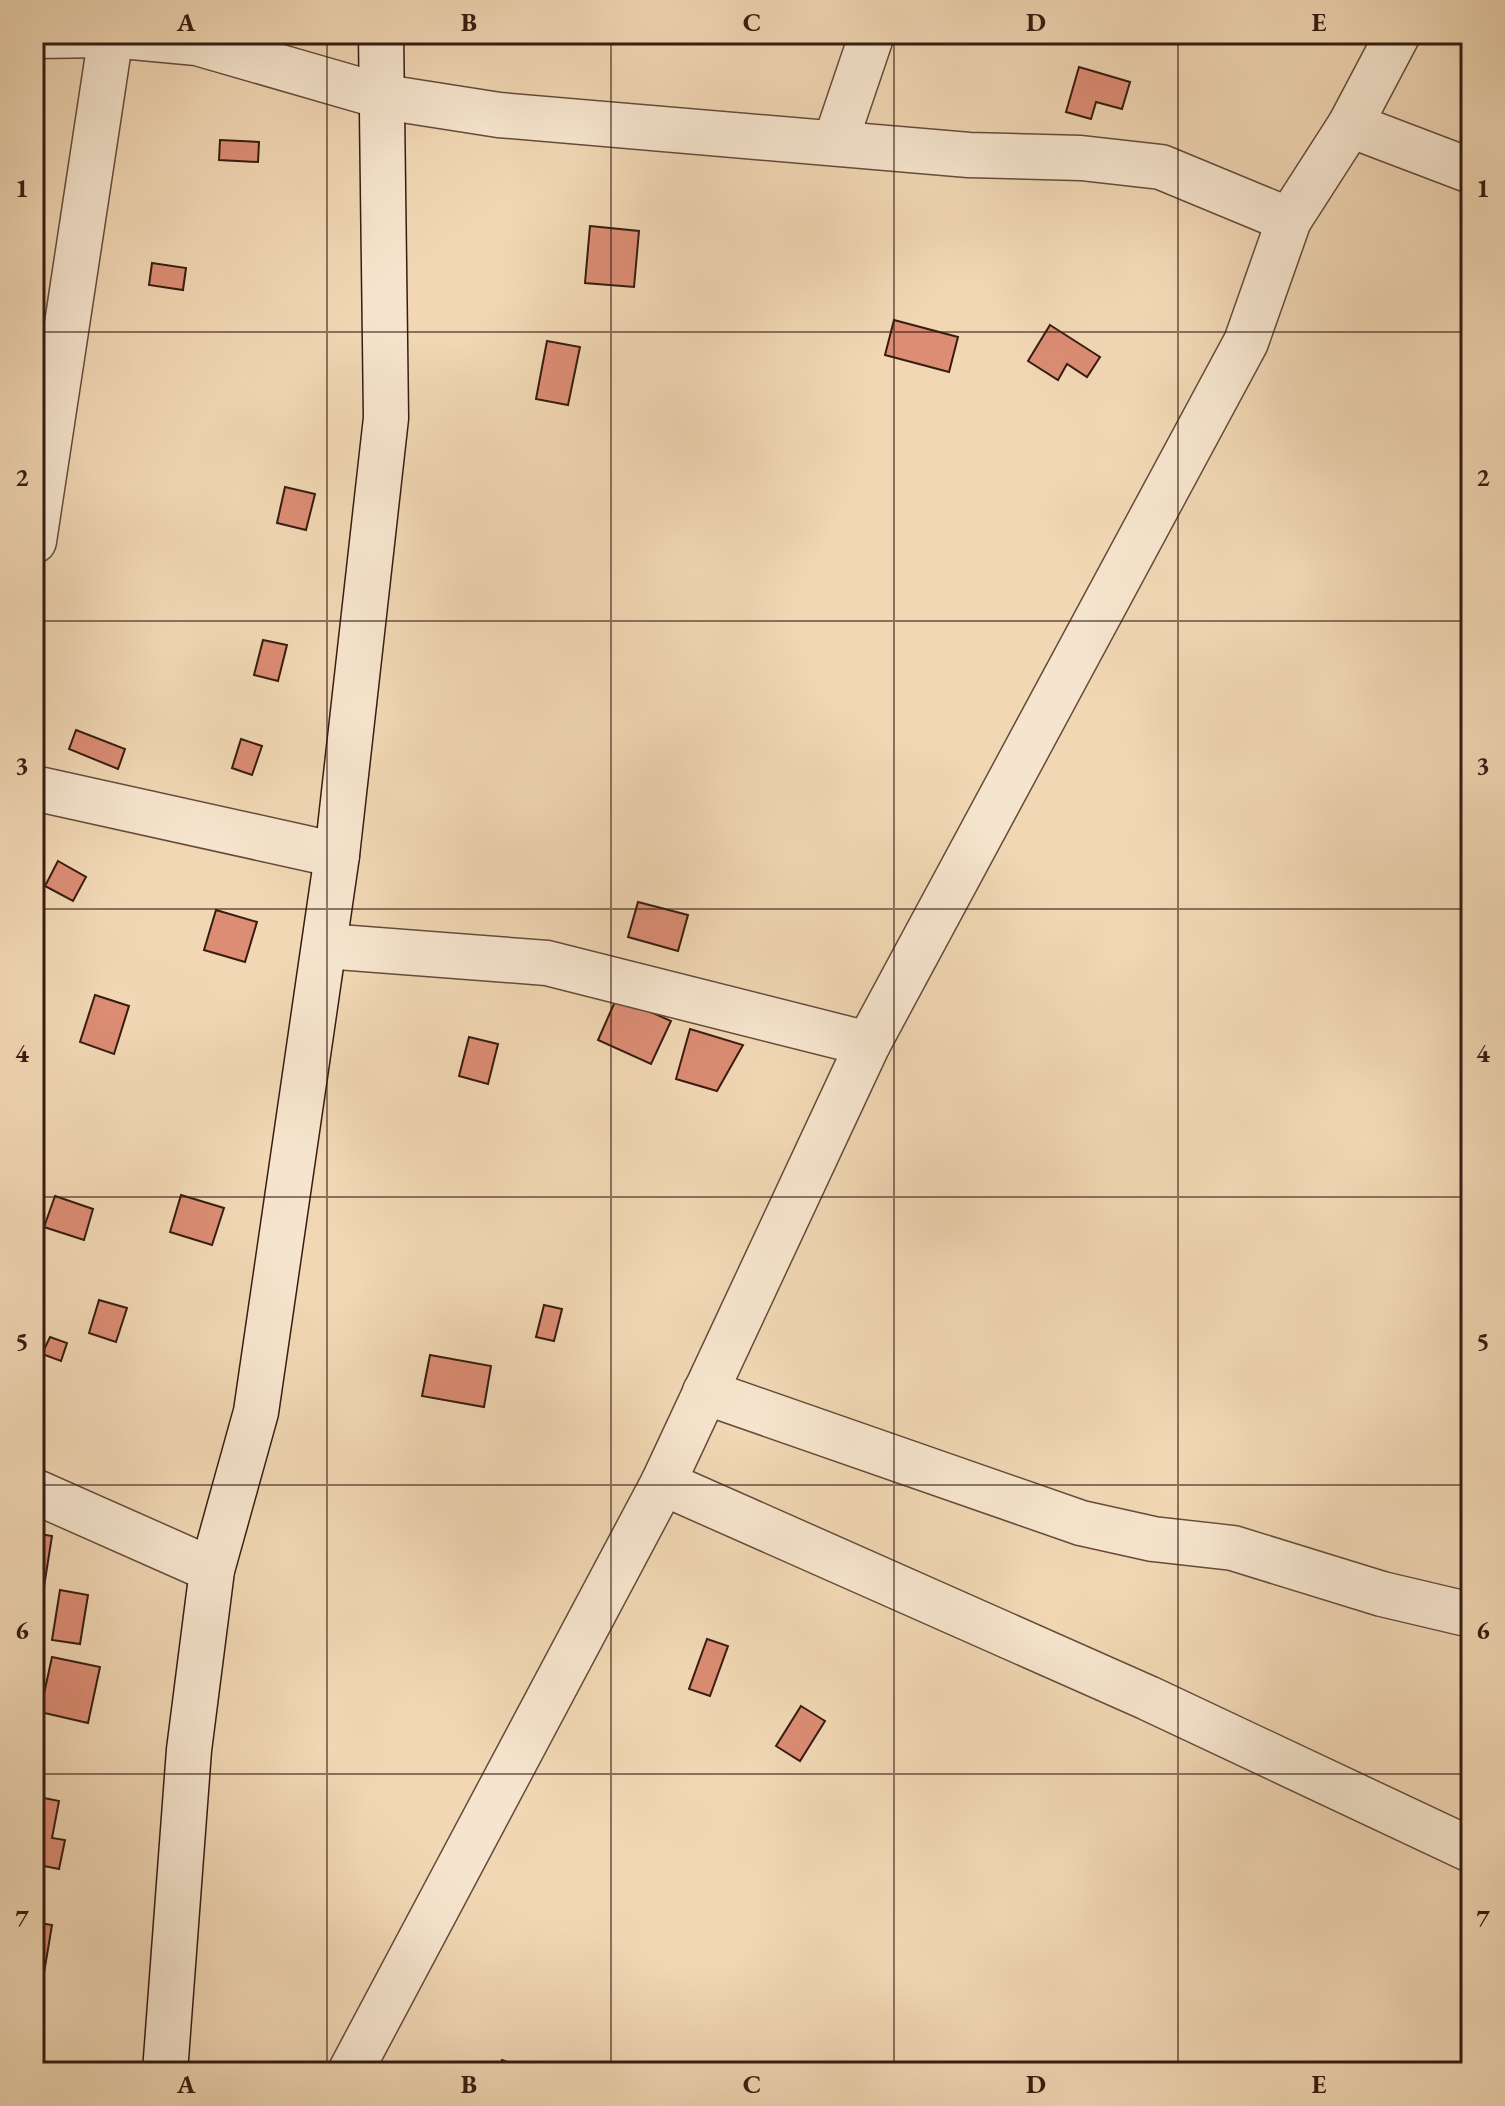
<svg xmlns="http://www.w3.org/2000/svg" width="1505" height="2106" viewBox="0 0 1505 2106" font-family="'EB Garamond',serif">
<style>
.building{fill:#dc8d74;stroke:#371c11;stroke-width:2}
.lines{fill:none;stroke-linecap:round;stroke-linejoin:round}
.street-casing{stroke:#664b3a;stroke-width:47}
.secondary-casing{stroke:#371c11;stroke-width:47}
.street{stroke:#f6e5ce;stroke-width:44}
.secondary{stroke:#f6e5ce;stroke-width:44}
.grid{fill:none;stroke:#371c11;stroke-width:2;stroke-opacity:0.55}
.neatline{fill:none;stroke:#371c11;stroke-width:3}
.grid-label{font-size:26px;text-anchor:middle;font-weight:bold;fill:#371c11}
</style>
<rect width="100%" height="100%" fill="#f1d7b4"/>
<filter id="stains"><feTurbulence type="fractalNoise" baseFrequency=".0025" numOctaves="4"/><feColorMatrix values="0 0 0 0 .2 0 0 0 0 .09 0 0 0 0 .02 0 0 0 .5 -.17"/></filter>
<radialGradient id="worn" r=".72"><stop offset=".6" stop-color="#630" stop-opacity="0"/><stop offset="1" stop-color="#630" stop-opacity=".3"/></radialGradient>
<g class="building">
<path d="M1079,67L1130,82L1122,109L1096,102L1091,119L1066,112Z"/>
<path d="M220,140L259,142L258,162L219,160Z"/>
<path d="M590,226L639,231L634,287L585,283Z"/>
<path d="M152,263L186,268L183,290L149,285Z"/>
<path d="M894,320L958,337L949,372L885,355Z"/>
<path d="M1050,325L1100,357L1087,377L1067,364L1058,380L1028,361Z"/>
<path d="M547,341L580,347L568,405L536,399Z"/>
<path d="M285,487L315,494L306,530L277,523Z"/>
<path d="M263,640L287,645L278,681L254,675Z"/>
<path d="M76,730L125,749L118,769L69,749Z"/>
<path d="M241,739L262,746L252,775L232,768Z"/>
<path d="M58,861L86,877L73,901L45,886Z"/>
<path d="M638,902L688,915L678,951L628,937Z"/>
<path d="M216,910L257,922L245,962L204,950Z"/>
<path d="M95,995L129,1006L114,1054L80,1042Z"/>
<path d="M617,997L671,1021L651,1064L598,1040Z"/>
<path d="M690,1029L743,1045L717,1091L676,1079Z"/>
<path d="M469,1037L498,1044L488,1084L459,1076Z"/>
<path d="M181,1195L224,1208L212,1245L170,1232Z"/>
<path d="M55,1196L93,1209L84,1240L44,1227Z"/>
<path d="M99,1300L127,1308L116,1342L89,1333Z"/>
<path d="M544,1305L562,1309L554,1341L536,1337Z"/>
<path d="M50,1337L67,1343L61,1361L42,1354Z"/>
<path d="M430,1355L491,1366L484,1407L422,1396Z"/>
<path d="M34,1533L52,1536L43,1593L34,1591Z"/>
<path d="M60,1590L88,1595L80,1644L52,1640Z"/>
<path d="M707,1639L728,1646L710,1696L689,1689Z"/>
<path d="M52,1657L100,1667L88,1723L40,1712Z"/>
<path d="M801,1706L825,1721L800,1761L776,1746Z"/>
<path d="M34,1796L59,1801L52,1838L65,1840L59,1869L34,1864Z"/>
<path d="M34,1922L52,1925L42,1985L34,1984Z"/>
<path d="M502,2060L532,2072H497Z"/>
</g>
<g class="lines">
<g class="street-casing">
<g id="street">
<path d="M34,36L111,35L197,43L384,97L499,115L969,155L1081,158L1161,167L1289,220"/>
<path d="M1350,125L1471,171"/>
<path d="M835,143L872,34"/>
<path d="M34,541L111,35"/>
<path d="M34,788L337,855"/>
<path d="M325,946L547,963L868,1044"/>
<path d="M705,1392L1081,1523L1153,1539L1233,1548L1382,1594L1471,1615"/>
<path d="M663,1483L1148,1698L1471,1850"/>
<path d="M34,1491L212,1570"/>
<path d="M350,2072L663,1483L868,1044L1246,342L1289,220L1350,125L1398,34"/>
</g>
</g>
<g class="secondary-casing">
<path id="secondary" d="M165,2072L189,1750L212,1570L256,1412L337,855L386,418L381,34"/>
</g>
<use href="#street" class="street"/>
<use href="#secondary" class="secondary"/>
</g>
<path class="grid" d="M327,34V2072M611,34V2072M894,34V2072M1178,34V2072M34,332H1471M34,621H1471M34,909H1471M34,1197H1471M34,1485H1471M34,1774H1471"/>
<rect width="1505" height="2106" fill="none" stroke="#f1d7b4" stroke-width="88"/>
<rect x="44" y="44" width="1417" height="2018" class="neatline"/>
<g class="grid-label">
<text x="186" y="31">A</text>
<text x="469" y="31">B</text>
<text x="752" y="31">C</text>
<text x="1036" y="31">D</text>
<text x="1319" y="31">E</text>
<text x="22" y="197">1</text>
<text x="1483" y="197">1</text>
<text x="22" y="486">2</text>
<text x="1483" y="486">2</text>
<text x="22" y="774">3</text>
<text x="1483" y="774">3</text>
<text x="22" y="1062">4</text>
<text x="1483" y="1062">4</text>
<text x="22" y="1350">5</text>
<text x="1483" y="1350">5</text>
<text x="22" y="1639">6</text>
<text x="1483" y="1639">6</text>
<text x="22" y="1927">7</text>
<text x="1483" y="1927">7</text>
<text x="186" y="2093">A</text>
<text x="469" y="2093">B</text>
<text x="752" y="2093">C</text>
<text x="1036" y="2093">D</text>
<text x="1319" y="2093">E</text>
</g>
<rect width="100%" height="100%" filter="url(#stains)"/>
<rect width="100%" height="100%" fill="url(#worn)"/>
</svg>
